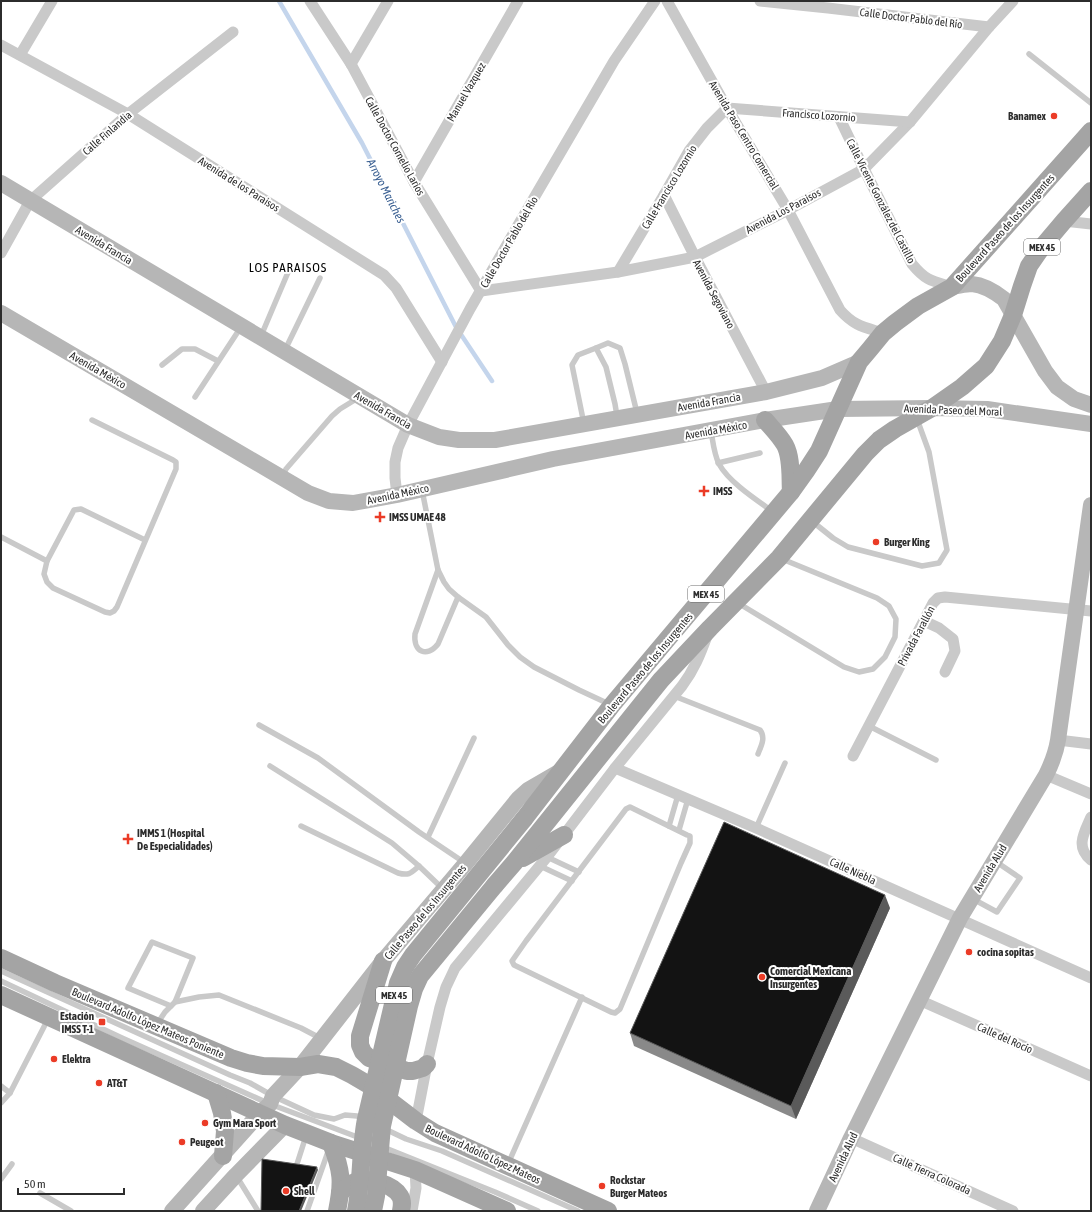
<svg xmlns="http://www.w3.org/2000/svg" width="1092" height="1212" viewBox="0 0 1092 1212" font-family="'Asap Condensed',sans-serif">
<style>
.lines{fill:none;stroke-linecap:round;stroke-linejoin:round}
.stream{stroke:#c4d5ec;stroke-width:4.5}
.lane{stroke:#c9c9c9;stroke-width:5.5}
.street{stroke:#c9c9c9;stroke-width:11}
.secondary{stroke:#b6b6b6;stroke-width:16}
.primary{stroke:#a4a4a4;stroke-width:18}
.primary-bridge{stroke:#a4a4a4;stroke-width:18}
.wall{fill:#898989}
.shaded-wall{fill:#5a5a5a}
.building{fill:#131313;stroke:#5a5a5a}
.poi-dot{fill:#eb3b26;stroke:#fff;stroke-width:1.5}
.labels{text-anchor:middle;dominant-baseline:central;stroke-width:4;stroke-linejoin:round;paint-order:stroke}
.shield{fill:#fff;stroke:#6b6b6b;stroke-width:1}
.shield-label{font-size:10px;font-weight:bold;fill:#2c2c2c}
.street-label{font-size:11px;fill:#2c2c2c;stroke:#fff}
.poi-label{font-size:11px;font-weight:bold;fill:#2c2c2c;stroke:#fff;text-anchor:start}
.water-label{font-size:12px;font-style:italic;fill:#385e91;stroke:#fff}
.quarter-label{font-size:13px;letter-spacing:1px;fill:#000;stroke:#fff}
</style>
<rect width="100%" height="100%" fill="#fff"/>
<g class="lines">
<path class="stream" d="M279,1L362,143L456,327L492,381"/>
<g class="lane">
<path d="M1029,54L1091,103"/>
<path d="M261,336L289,270"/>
<path d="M596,348L608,343L620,348L625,364L637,413"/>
<path d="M285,350L320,278"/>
<path d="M162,365L182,349H195L218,361"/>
<path d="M195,397L241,327"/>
<path d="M92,420L173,460L176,462V469L117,607L114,611L110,613L105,612L53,588L47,582L44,574L47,561L74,510L81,509L145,540"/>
<path d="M584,424L572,365L578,355L596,348L606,367L615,404L617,416"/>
<path d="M711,431C713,442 714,454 719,464C729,482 755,499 772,511"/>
<path d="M718,463L760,453"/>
<path d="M283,476L286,469L332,416L340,409L358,398"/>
<path d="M422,490L438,570L444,582L449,589L458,597L486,617L508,645L520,657L534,667L579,690L609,704"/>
<path d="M813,522L833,538L848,547L922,566L939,563L947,550L929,452L917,419"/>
<path d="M1,537L47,561"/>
<path d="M438,570L415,634C413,652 427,658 438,644L458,597"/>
<path d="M738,603L844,667L859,672L873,669L885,657L895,637L896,619L889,606L877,598L782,559"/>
<path d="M674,696L760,730C766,738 761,746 758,754"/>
<path d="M259,725L318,758L419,832L465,863"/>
<path d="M869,726L936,760"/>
<path d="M270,766L392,843L419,866L443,889"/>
<path d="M630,807L687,835L690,836V843L681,863L620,1009L615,1013L611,1012L514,965L512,961L526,941L626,809Z"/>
<path d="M301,826L398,873C409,876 411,873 419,866"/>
<path d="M669,826L678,795"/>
<path d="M756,828L785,763"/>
<path d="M679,830L688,799"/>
<path d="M428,837L474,738"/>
<path d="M547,857L579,872"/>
<path d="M540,866L572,881"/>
<path d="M973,899L997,912L1020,878L995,861"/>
<path d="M1,971L230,1075L250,1083L273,1096L314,1115L334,1119L345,1115L357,1116L363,1119"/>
<path d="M1,981L122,1038L270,1104L360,1138"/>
<path d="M171,1006L128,988L152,942L193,958L175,1002"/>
<path d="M157,1024L165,1012L175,1002L199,997L219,995L301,1028L320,1038"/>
<path d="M1,1086L10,1093"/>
<path d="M1,1103L10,1093L48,1019"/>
<path d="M385,1129L406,1139L442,1151L578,1211"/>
<path d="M383,1147L495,1192L538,1211"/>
<path d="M508,1164L582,997"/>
<path d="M296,1167L306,1136"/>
<path d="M237,1177L258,1211"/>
<path d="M1,1179L12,1164"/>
<path d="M40,1193L71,1211"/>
<path d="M307,1211L329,1149"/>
</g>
<g class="street">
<path d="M310,1L351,64L414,182L481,291L618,272L695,257L788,210L864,169L910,122L989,27L1013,1"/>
<path d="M667,1L727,108L788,210L840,310C854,326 864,327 883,333"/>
<path d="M760,1L828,8L989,27"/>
<path d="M1,45L128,114L384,275L396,288L442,362"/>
<path d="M20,55L52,1"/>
<path d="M351,64L388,1"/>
<path d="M727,108L910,122"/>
<path d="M839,117L864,169L912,264C926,281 932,281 952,287"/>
<path d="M414,182L518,1"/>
<path d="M664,195L695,257L766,392"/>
<path d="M1064,221L1091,224"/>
<path d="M1,253L30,201L128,114L233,32"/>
<path d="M618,272L664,195L689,151L707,128L727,108"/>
<path d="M397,495L395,478V462L398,448L408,425L470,309L517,227L614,61L655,1"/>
<path d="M924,621L939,628L953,639L955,651L945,672"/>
<path d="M1058,740L1091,744"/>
<path d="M853,756L933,603L938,598L945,597L1091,611"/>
<path d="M615,768L756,828L1091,978"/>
<path d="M1046,775L1091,794"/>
<path d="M1091,817C1084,833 1075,847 1091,860"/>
<path d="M919,1000L1091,1076"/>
<path d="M416,1121L427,1064L440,1007L446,987L455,968L547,857L615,768L682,686C694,670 700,655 707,636"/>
<path d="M851,1138L1013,1211"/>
<path d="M412,1211L416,1188L415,1170"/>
</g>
<g class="secondary">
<path d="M1,183L408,425L439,437L459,440H495L766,392L822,378L859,362"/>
<path d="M952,287C959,286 966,284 972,284C984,285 995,292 1004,299L1045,371L1057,387L1074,399L1091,405"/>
<path d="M1,313L308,493L329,501L353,503L397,495L553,459L765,420L838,409L932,408L987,409L1091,424"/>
<path d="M172,1211L260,1113L270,1104L273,1096L300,1067L383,961L466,863L518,799L528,790L559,772"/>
<path d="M203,1211L236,1175L285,1125"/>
<path d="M817,1211L851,1138L960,918L1046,775C1052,763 1056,752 1058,740L1091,505"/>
</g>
<g class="primary">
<path d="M765,420C772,428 780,436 785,445C792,458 790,477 791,492"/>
<path d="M524,819L612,705L791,492L806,471L819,451L859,362L870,349L883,333L895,323L918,306L952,287L1091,131"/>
<path d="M523,858L564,835"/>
<path d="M495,885L514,863L661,680L710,628L779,558L865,454L879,440L895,429L932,408L962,387L986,366L1002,341L1013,315L1022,286L1029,266L1042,247L1064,221L1091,191"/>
<path d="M1,958L55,983L231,1058L247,1063L263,1066L300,1067L318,1064L336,1067L352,1075L369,1085L416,1121L435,1133L608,1211"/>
<path d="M383,961L360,1036V1045L363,1052L369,1058L407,1071H413L423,1068L427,1064"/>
<path d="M1,995L285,1125L331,1143L415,1170L507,1211"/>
<path d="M216,1093L222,1113L225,1131L223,1156"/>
<path d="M331,1143C342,1171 343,1182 337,1211"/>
<path d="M340,1193C345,1188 349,1184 355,1182C368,1177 393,1184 400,1196C403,1201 402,1206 401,1211"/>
</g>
<g class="primary-bridge">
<path d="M356,1211C362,1181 360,1149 366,1119L398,983L405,967L413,955L524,819"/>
<path d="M373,1211L376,1196L382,1126L409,1006L414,989L420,976L495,885"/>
</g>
</g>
<path class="wall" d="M890,908L796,1119L634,1046L630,1033Z"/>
<g class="shaded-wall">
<path d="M885,895L890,908L796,1119L791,1106Z"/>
<path d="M317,1167L318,1170L301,1211H299Z"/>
</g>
<g class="building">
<path d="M724,822L885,895L791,1106L630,1033Z"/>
<path d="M262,1159L317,1167L299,1211H261Z"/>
</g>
<g class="poi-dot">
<circle cx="1054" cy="116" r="4"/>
<path d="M702 485h4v4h4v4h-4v4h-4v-4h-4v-4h4z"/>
<path d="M378 511h4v4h4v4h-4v4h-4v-4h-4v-4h4z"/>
<circle cx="876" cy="542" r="4"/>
<path d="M126 833h4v4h4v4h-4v4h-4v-4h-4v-4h4z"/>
<circle cx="969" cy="952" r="4"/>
<circle cx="762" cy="977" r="4"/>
<rect x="98" y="1018" width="8" height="8" rx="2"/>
<circle cx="54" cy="1059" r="4"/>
<circle cx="99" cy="1083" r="4"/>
<circle cx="205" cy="1123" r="4"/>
<circle cx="182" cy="1142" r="4"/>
<circle cx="602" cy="1186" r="4"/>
<circle cx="286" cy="1191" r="4"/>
</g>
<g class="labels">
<g class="shield">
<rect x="1024" y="239" width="36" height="16" rx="3"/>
<rect x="688" y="586" width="36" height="16" rx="3"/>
<rect x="376" y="987" width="36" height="16" rx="3"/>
</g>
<g class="shield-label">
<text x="1042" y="247">MEX 45</text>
<text x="706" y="594">MEX 45</text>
<text x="394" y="995">MEX 45</text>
</g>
<g class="street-label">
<text transform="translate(911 18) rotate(7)">Calle Doctor Pablo del Río</text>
<text transform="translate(466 92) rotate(-60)">Manuel Vazquez</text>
<text transform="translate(819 115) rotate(4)">Francisco Lozornio</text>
<text transform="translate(107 133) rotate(-41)">Calle Finlandia</text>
<text transform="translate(744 135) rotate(59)">Avenida Paso Centro Comercial</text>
<text transform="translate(395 146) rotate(61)">Calle Doctor Cornelio Larios</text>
<text transform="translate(239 184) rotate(32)">Avenida de los Paraisos</text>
<text transform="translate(669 187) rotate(-59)">Calle Francisco Lozornio</text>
<text transform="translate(881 201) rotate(63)">Calle Vicente González del Castillo</text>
<text transform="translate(783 211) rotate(-28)">Avenida Los Paraisos</text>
<text transform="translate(1005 228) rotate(-48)">Boulevard Paseo de los Insurgentes</text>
<text transform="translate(509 242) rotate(-60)">Calle Doctor Pablo del Río</text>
<text transform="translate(104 245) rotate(31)">Avenida Francia</text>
<text transform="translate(714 294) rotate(62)">Avenida Segoviano</text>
<text transform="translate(98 370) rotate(30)">Avenida México</text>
<text transform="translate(709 402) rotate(-10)">Avenida Francia</text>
<text transform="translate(383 410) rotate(30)">Avenida Francia</text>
<text transform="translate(953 410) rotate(2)">Avenida Paseo del Moral</text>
<text transform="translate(716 430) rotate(-10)">Avenida México</text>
<text transform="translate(398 494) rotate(-12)">Avenida México</text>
<text transform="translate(916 636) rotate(-62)">Privada Farallón</text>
<text transform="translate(645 668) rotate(-50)">Boulevard Paseo de los Insurgentes</text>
<text transform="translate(990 868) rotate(-59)">Avenida Alud</text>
<text transform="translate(853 871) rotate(24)">Calle Niebla</text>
<text transform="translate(425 912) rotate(-50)">Calle Paseo de los Insurgentes</text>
<text transform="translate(148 1023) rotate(23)">Boulevard Adolfo López Mateos Poniente</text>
<text transform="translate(1005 1038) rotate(24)">Calle del Rocío</text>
<text transform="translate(483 1154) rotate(25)">Boulevard Adolfo López Mateos</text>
<text transform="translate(843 1157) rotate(-65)">Avenida Alud</text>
<text transform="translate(932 1174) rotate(24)">Calle Tierra Colorada</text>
</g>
<g class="poi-label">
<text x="1046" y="116" text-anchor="end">Banamex</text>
<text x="713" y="491">IMSS</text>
<text x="389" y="517">IMSS UMAE 48</text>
<text x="884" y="542">Burger King</text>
<text x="137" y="833">IMMS 1 (Hospital<tspan x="137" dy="13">De Especialidades)</tspan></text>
<text x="977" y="952">cocina sopitas</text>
<text x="770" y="971">Comercial Mexicana<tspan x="770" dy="13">Insurgentes</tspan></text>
<text x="94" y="1016" text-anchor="end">Estación<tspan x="94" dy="13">IMSS T-1</tspan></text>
<text x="62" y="1059">Elektra</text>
<text x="107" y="1083">AT&amp;T</text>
<text x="213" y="1123">Gym Mara Sport</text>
<text x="190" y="1142">Peugeot</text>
<text x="610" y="1180">Rockstar<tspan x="610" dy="13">Burger Mateos</tspan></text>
<text x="294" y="1191">Shell</text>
</g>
<g class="water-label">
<text transform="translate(386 191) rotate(63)">Arroyo Mariches</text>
</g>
<g class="quarter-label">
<text x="288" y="267">LOS PARAISOS</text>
</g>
</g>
<rect width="1092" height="1212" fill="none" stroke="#2c2c2c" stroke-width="4"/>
<path d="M18 1188v6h106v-6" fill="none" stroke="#2c2c2c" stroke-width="2"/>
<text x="24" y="1188" font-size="12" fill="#2c2c2c" stroke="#ffffff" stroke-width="3" paint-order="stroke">50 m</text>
</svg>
